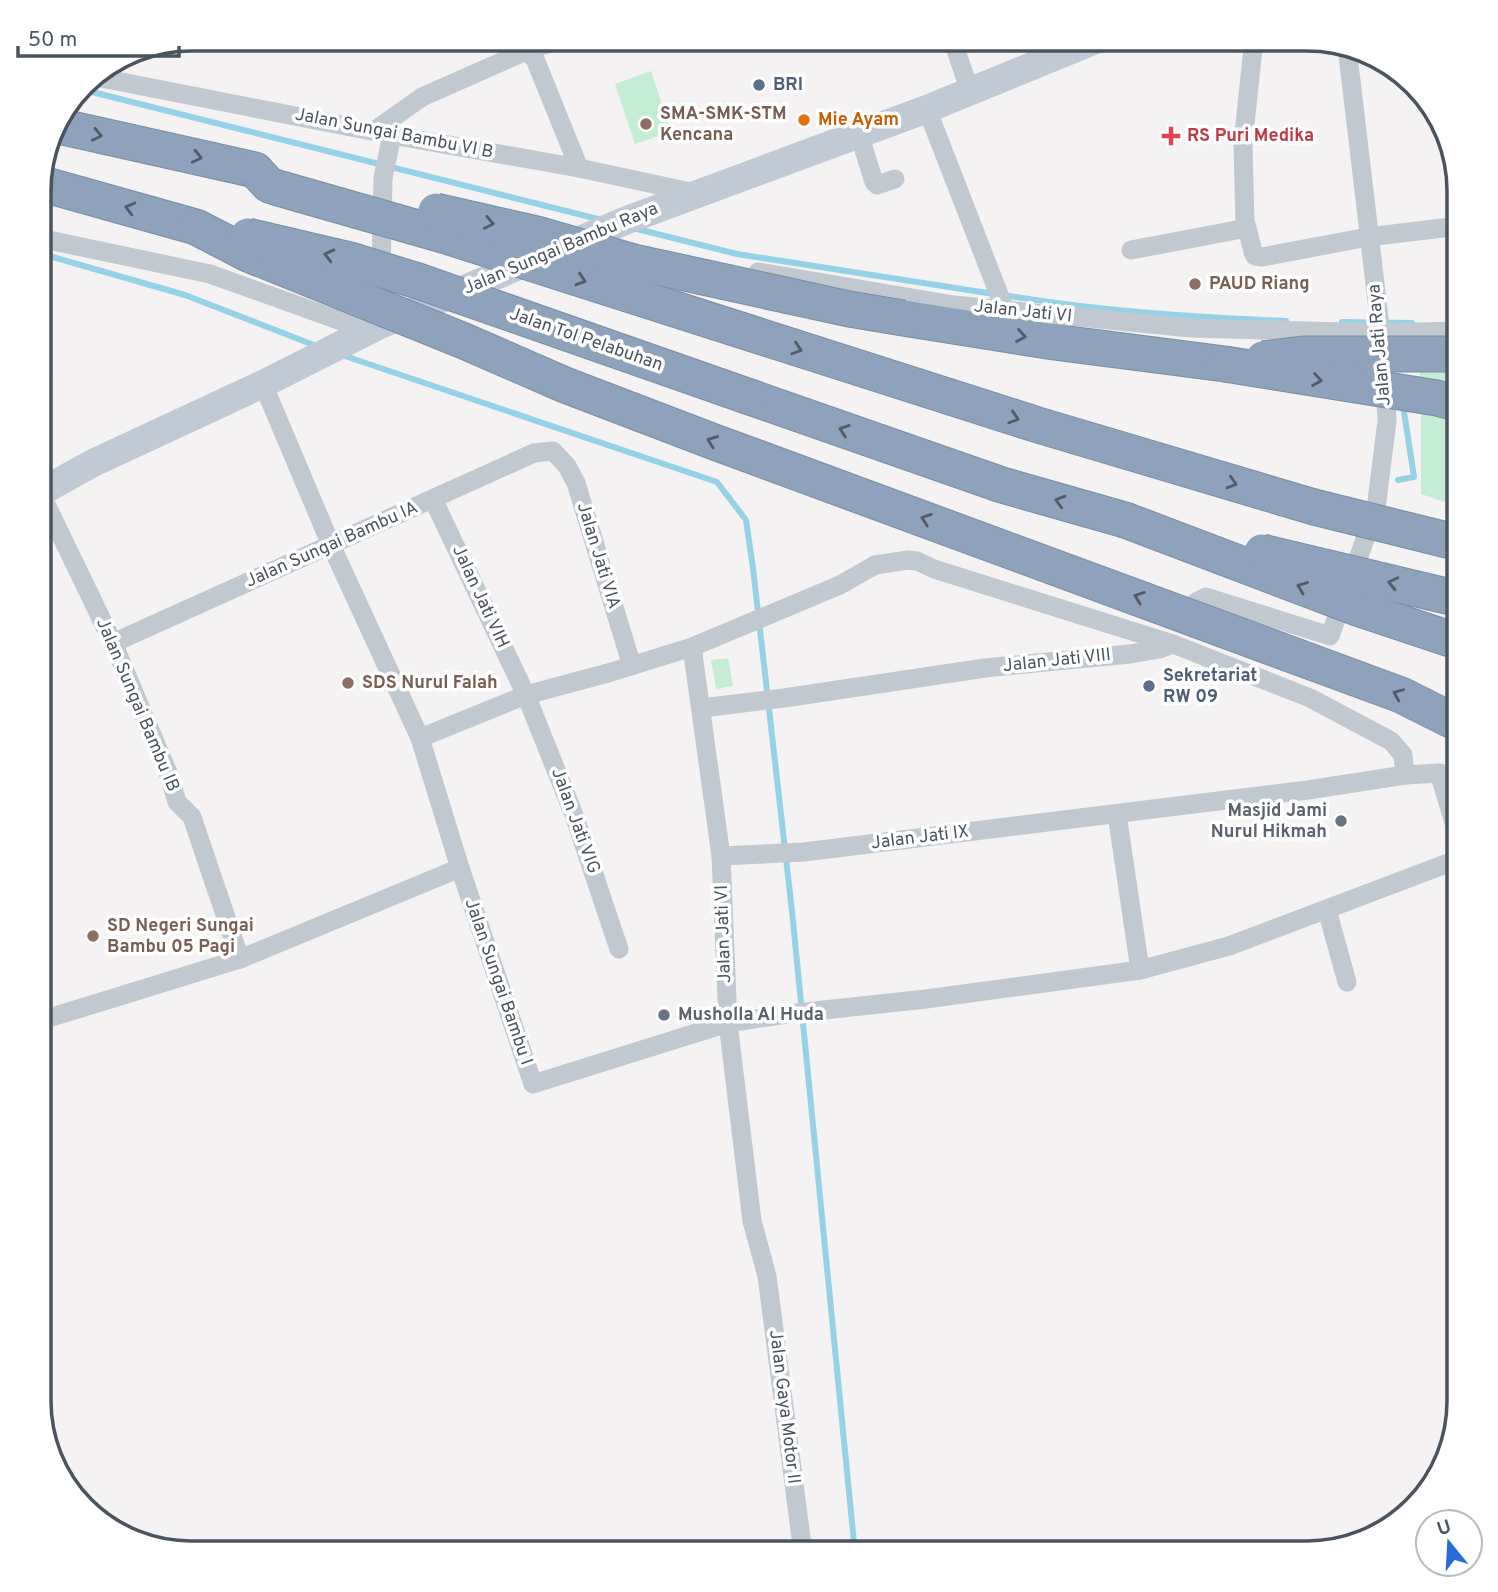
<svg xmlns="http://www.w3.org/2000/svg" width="1498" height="1592" viewBox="0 0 1498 1592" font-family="Overpass,sans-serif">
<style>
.green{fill:#c5edd6}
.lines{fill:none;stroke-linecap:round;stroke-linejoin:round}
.stream{stroke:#95d2e7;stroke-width:6}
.highway-casing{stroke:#798da8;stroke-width:37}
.street{stroke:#c1c8cf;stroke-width:19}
.secondary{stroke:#c1c9d4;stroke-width:28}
.highway{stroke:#8ea2bc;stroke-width:35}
.highway-bridge-casing{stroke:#798da8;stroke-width:37;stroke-linecap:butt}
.highway-bridge{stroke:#8ea2bc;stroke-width:35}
.oneway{stroke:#525c67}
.service-dot{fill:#5c6f8a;stroke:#fff;stroke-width:2.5}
.food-dot{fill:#e8710a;stroke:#fff;stroke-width:2.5}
.education-dot{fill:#8d6e63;stroke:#fff;stroke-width:2.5}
.health-dot{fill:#e0444e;stroke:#fff;stroke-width:2.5}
.worship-dot{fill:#6b7280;stroke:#fff;stroke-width:2.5}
.labels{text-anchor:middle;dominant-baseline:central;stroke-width:7;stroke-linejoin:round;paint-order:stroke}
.service-label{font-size:18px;font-weight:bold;fill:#4e5e75;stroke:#fff;text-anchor:start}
.education-label{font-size:18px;font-weight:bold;fill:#785e54;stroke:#fff;text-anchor:start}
.food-label{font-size:18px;font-weight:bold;fill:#c56008;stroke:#fff;text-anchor:start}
.street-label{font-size:18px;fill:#4b545e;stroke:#fff}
.health-label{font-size:18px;font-weight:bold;fill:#be3a42;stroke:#fff;text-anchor:start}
.worship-label{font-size:18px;font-weight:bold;fill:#5b616d;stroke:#fff;text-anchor:end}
.rim{fill:none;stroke:#4b545e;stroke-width:3.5}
</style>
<rect width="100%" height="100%" fill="#f4f2f2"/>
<g class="green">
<path d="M651,71L671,132L635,144L615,84Z"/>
<path d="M1418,333L1459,337V507L1421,494V401Z"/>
<path d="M728,658L733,686L716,689L711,660Z"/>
</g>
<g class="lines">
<g class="stream">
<path d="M80,89L602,220"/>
<path d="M633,228L737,254L994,294"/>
<path d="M39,253L185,295L319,347"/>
<path d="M1004,295C1098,311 1192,317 1286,321"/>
<path d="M1342,322L1412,323"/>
<path d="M342,355L717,482L746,520L753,568L792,911L855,1553"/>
<path d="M1398,480L1414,477L1403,405"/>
</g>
<g class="highway-casing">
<g id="highway">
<path d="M54,125L255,170"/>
<path d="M39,183L196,227"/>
<path d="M903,318L1054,342L1225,364"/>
<path d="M747,396L1002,485L1125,520"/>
</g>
</g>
<g class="street">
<path d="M952,39L970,91"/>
<path d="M523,43L526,51L535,59L579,168"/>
<path d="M1347,47L1382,343"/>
<path d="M91,76L392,135L579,168L695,193"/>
<path d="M927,109L1005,310"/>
<path d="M374,131L422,97L526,51L562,39"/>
<path d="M859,134L874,182L877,185L895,179"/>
<path d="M1246,224L1253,252L1255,256L1262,257L1368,237L1459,226"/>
<path d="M39,238L210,274L369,331"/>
<path d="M1131,250L1242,229L1245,226L1243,143L1254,39"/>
<path d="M758,272L954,305L1191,328L1381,333L1459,331"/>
<path d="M381,275L383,178L392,135"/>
<path d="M263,384L331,545L420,738L460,868L533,1084L728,1023L787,1014L926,999L1140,970L1229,946L1459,859"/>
<path d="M39,462L46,488"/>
<path d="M40,492L113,643L169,775L177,802L192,817L240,959"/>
<path d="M433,499L526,695L574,815L619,949"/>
<path d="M1185,622L1196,602L1206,597L1330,636L1376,509L1387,421L1385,383"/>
<path d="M113,643L534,453L553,451L567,466L576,483L632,666"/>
<path d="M692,647L721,856L728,1023L752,1221L767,1276L803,1553"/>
<path d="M702,708L784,698L985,668L1130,654L1160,649L1173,644"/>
<path d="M420,738L526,695L608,673L692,647L840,585L875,565L908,560L917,561L934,569L1173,644L1310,698L1391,741L1403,755L1405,775L1308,790L804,852L721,856"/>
<path d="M1439,773L1459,839"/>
<path d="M1405,775L1439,773L1459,777"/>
<path d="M1117,814L1140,970"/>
<path d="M1327,910L1347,982"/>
<path d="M39,1021L240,959L460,868"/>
</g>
<path class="secondary" d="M39,493L93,463L263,384L380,325L627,220L927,109L1098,39"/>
<use href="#highway" class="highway"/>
<g class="highway-bridge-casing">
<g id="highway-bridge">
<path d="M255,170L269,185L278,188L446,236L1038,425L1314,507L1459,543"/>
<path d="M436,211L537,234L634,262L849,309L903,318"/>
<path d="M196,227L248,254L464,341L565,385L717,443L1401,695L1459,724"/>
<path d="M248,236L350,260L418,281L747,396"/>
<path d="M1263,359L1306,354H1459"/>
<path d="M1225,364L1437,398L1459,404"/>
<path d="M1125,520L1357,608L1459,642"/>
<path d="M1262,552L1459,599"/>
</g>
</g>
<use href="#highway-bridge" class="highway-bridge"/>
</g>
<defs><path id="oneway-chevron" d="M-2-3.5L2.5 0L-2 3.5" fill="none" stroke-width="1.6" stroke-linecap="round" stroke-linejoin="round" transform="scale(1.75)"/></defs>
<g class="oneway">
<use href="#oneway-chevron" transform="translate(97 135) rotate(13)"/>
<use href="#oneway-chevron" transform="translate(197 157) rotate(13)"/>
<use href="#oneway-chevron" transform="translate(130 208) rotate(-165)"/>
<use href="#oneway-chevron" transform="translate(489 223) rotate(12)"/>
<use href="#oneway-chevron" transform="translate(329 255) rotate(-166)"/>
<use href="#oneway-chevron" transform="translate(581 280) rotate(18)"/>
<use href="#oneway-chevron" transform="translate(1021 336) rotate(9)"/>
<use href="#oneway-chevron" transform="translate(797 349) rotate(18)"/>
<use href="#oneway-chevron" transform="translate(1317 380) rotate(9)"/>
<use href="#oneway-chevron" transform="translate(1014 418) rotate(18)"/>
<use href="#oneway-chevron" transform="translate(844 430) rotate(-161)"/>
<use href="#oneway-chevron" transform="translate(712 441) rotate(-159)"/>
<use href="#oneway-chevron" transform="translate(1232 483) rotate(16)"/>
<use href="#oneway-chevron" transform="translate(1060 501) rotate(-164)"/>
<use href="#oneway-chevron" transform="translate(926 519) rotate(-160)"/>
<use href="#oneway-chevron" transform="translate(1393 583) rotate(-167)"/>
<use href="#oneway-chevron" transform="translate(1302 587) rotate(-159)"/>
<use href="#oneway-chevron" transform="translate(1139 597) rotate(-160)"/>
<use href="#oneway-chevron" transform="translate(1398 694) rotate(-157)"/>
</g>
<g class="service-dot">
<circle cx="759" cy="85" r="7"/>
<circle cx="1149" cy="686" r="7"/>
</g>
<circle class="food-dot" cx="804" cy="120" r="7"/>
<g class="education-dot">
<circle cx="646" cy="124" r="7"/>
<circle cx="1195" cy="284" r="7"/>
<circle cx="348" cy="683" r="7"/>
<circle cx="93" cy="936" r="7"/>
</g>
<path class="health-dot" d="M1167.5 125.5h7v7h7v7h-7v7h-7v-7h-7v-7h7z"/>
<g class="worship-dot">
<circle cx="1341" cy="821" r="7"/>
<circle cx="664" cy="1015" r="7"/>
</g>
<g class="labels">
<g class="service-label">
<text x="773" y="85">BRI</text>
<text x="1163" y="676">Sekretariat<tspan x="1163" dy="21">RW 09</tspan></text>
</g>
<g class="education-label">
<text x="660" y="114">SMA-SMK-STM<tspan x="660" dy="21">Kencana</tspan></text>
<text x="1209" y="284">PAUD Riang</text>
<text x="362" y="683">SDS Nurul Falah</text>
<text x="107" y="926">SD Negeri Sungai<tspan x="107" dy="21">Bambu 05 Pagi</tspan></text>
</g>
<g class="food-label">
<text x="818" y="120">Mie Ayam</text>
</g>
<g class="street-label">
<text transform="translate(394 134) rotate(11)">Jalan Sungai Bambu VI B</text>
<text transform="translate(561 249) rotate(-23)">Jalan Sungai Bambu Raya</text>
<text transform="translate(1023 312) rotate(6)">Jalan Jati VI</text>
<text transform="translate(586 340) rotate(19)">Jalan Tol Pelabuhan</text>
<text transform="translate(1380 345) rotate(-95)">Jalan Jati Raya</text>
<text transform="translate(332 545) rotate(-24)">Jalan Sungai Bambu IA</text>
<text transform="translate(598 556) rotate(73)">Jalan Jati VIA</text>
<text transform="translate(480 597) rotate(65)">Jalan Jati VIH</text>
<text transform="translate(1057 661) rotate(-6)">Jalan Jati VIII</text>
<text transform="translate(137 705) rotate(67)">Jalan Sungai Bambu IB</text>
<text transform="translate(575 821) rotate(70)">Jalan Jati VIG</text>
<text transform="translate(920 838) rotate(-7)">Jalan Jati IX</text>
<text transform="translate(724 934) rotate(-92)">Jalan Jati VI</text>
<text transform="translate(498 982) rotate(71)">Jalan Sungai Bambu I</text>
<text transform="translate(784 1407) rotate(83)">Jalan Gaya Motor II</text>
</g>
<g class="health-label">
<text x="1187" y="136">RS Puri Medika</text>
</g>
<g class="worship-label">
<text x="1327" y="811">Masjid Jami<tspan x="1327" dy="21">Nurul Hikmah</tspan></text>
<text x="678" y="1015" text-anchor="start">Musholla Al Huda</text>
</g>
</g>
<path d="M0 0H1498V1592H0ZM191 51H1307A140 140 0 0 1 1447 191V1401A140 140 0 0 1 1307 1541H191A140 140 0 0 1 51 1401V191A140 140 0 0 1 191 51Z" fill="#fff" fill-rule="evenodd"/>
<path class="rim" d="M191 51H1307A140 140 0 0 1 1447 191V1401A140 140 0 0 1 1307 1541H191A140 140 0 0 1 51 1401V191A140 140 0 0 1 191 51Z"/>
<g transform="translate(1449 1543) rotate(342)"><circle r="33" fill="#ffffff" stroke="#b7bbbf" stroke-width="2"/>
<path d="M0-5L12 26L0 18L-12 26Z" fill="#276dd9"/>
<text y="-10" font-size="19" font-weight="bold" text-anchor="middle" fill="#4b545e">U</text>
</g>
<path d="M18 46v10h161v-10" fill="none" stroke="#4b545e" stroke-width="3.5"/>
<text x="28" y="46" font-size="21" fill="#4b545e" stroke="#ffffff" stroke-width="5" paint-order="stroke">50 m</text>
</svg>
